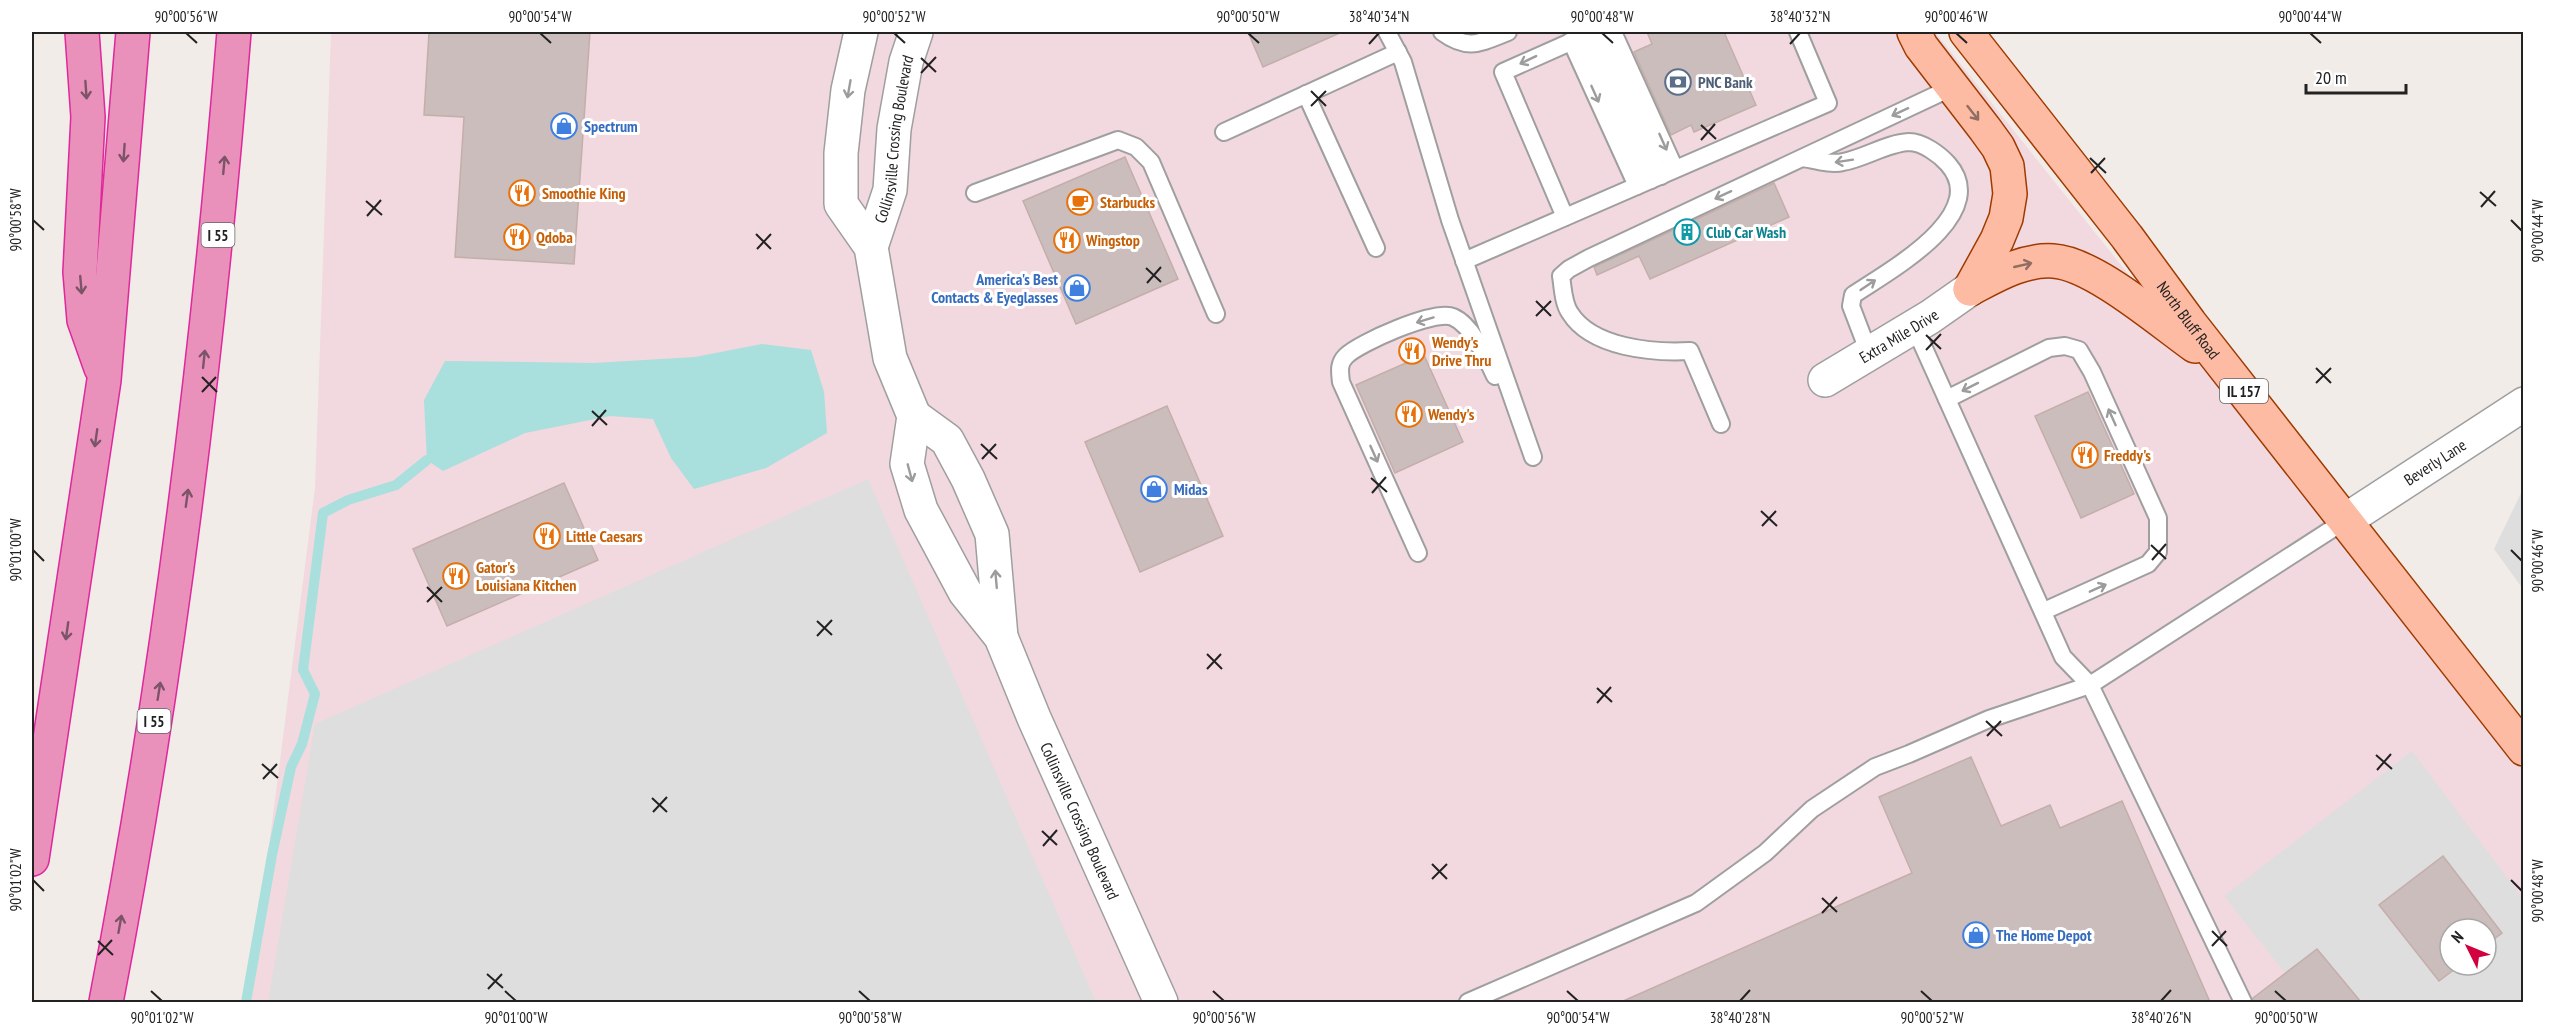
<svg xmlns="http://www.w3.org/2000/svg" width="2555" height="1034" viewBox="0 0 2555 1034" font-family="'PT Sans Narrow',sans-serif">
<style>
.commercial{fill:#f2d8df;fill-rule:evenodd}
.parking{fill:#dedede;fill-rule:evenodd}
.water{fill:#a9dfdc}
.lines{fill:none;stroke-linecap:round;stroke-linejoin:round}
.stream{stroke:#a9dfdc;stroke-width:10}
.building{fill:#cabdbc;stroke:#c4aeaa;stroke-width:1.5}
.service-casing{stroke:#9f9f9f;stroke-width:20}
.minor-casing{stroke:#9f9f9f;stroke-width:36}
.primary-casing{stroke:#9f3b00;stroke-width:36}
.motorway-casing{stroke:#de289c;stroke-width:36}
.service{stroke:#fff;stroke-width:16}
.minor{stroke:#fff;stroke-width:33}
.primary{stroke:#fdbba3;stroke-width:33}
.motorway{stroke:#e991bb;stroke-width:33}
.oneway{stroke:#9c9c9c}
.oneway2{stroke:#7c5467}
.oneway3{stroke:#906e62}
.ticks{fill:none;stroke:#222;stroke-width:2}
.labels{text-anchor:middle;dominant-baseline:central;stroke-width:6;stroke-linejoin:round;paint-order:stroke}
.shield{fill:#fff;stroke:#646464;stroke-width:1.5}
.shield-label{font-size:15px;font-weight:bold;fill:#222}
.service-label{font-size:16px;font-weight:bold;fill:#4e5e75;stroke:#fff;text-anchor:start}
.shop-label{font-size:16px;font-weight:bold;fill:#366cbe;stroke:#fff;text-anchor:start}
.street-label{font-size:16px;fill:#222;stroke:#fff}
.food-label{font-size:16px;font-weight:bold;fill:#c56008;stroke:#fff;text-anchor:start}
.culture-label{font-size:16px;font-weight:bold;fill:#0d838f;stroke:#fff;text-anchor:start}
.neatline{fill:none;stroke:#222;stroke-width:2}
.ticks-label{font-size:15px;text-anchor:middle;fill:#222}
</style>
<rect width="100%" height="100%" fill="#f2ece9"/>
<path class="commercial" d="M331,32H1935L2523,769V1002H249L315,488ZM2450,929H2486V965H2450Z"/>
<g class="parking">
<path d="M868,479L1096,1002H268L315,724Z"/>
<path d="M2523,489V589L2494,549Z"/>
<path d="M2412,751L2523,899V1002H2361L2317,949L2285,973L2224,896ZM2450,929H2486V965H2450Z"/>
</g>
<path class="water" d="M762,344L811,350L824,392L827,433L766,468L694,489L671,458L653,419L610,416L525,433L443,471L427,460L424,400L445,361L594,363L695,357Z"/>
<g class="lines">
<path class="stream" d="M246,1002L272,855L291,767L302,744L315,694L303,670L323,513L348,500L396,485L427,460"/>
</g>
<g class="building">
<path d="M429,32H590L574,264L455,257L464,117L424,115Z"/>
<path d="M1248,32H1342L1263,67Z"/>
<path d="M1647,32H1724L1756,105L1694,132L1691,125L1671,135L1634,52L1652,44Z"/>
<path d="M1125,157L1178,279L1076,324L1023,201Z"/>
<path d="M1774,183L1789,217L1650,279L1639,256L1597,275L1594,267Z"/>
<path d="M1424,355L1463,442L1395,473L1356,385Z"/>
<path d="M2088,392L2134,494L2081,518L2035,416Z"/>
<path d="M1167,406L1223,536L1140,572L1085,442Z"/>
<path d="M564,483L598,560L447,626L413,549Z"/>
<path d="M1971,757L2001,826L2050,805L2060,828L2122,801L2210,1002H1621L1912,873L1879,797Z"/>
<path d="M2443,856L2502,933L2486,945V929H2450V965H2460L2439,981L2379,905Z"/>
<path d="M2317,949L2361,1002H2253V998Z"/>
</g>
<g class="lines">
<g class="service-casing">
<g id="service">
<path d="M1387,32L1403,62L1450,220L1533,457"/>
<path d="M1442,32C1468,51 1480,43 1508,32"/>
<path d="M1598,32L1661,176"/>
<path d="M1613,32L1675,169"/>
<path d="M1584,35L1651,180"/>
<path d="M1571,41L1637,186"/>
<path d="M1306,94L1376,248"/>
<path d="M1224,132L1398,52"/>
<path d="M1803,158C1815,160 1831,165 1843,162C1865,158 1887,143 1909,142C1923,142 1940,155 1948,164C1993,215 1887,272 1853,295L1851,306L1869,353"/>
<path d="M975,193L1118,140L1136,147L1151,162L1216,314"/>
<path d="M1565,217L1503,72L1593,32"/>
<path d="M1464,261L1828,103L1798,32"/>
<path d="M1914,326L2063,657L2090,685L2243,1002"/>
<path d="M1947,399L2049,348L2065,346L2079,350L2092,372L2158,518V552L2148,564L2044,611"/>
<path d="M1721,424L1690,351C1653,353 1592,348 1570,313C1563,303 1563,288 1561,276L1569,269L1589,258L1953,87"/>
<path d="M1418,553L1341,382C1340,372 1338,364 1346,356C1359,343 1435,309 1453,317C1472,325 1487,359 1495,376"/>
<path d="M1468,1002L1696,903L1765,853L1812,809L1875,767L1909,754L1989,719L2090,685L2346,520"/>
</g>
</g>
<g class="minor-casing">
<g id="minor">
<path id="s1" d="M861,32L848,90L841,153V204L871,247L890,358L914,416L907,464L921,510L965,592L1001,637L1034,718L1161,1002"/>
<path id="s2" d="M871,247L890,190L894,129L906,62L916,32"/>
<path id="s3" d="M1825,380L1930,317L1970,289"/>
<path d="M914,416L947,440L968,479L992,534L1001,637"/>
<path id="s4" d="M2346,520L2524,404"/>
</g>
</g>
<g class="primary-casing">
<g id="primary">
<path d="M1914,32L1921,46L1985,129L1998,147L2007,166L2010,194L2006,218L1997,240L1970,289"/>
<path id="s5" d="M1966,32L2127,237L2190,323L2524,749"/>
<path d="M1970,289C1995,276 2023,259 2053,261C2093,263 2161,322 2195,346"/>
</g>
</g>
<g class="motorway-casing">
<g id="motorway">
<path d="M82,32L88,117L80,272L84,320L101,368"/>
<path d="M32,859L104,380L133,32"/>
<path d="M106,1002C168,681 208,357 234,32"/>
</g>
</g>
<use href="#service" class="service"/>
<use href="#minor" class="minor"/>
<use href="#primary" class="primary"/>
<use href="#motorway" class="motorway"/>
</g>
<defs><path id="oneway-shaft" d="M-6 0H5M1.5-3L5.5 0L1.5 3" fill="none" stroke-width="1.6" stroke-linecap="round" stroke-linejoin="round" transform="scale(1.5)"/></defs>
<g class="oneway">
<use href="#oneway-shaft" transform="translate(1528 60) rotate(154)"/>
<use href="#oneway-shaft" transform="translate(849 89) rotate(100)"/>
<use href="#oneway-shaft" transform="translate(1595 94) rotate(66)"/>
<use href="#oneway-shaft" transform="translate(1900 112) rotate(155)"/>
<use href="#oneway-shaft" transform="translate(1663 142) rotate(66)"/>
<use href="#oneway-shaft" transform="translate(1844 161) rotate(171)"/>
<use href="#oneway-shaft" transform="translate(1723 195) rotate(155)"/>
<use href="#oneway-shaft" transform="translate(1868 285) rotate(-34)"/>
<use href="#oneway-shaft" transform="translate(1425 320) rotate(163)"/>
<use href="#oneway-shaft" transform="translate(1970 387) rotate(153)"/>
<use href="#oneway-shaft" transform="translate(2112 417) rotate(-114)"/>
<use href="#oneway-shaft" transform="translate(1374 454) rotate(66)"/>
<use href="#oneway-shaft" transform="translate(910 473) rotate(75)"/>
<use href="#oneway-shaft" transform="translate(996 579) rotate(-95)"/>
<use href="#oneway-shaft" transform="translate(2098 588) rotate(-24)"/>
</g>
<g class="oneway2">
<use href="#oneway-shaft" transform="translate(86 90) rotate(86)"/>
<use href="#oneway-shaft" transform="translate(124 153) rotate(94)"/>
<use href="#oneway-shaft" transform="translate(224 165) rotate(-85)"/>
<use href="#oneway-shaft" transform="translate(81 285) rotate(85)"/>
<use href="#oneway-shaft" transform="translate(204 359) rotate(-84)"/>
<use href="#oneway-shaft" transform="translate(96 438) rotate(98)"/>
<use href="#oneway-shaft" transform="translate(187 498) rotate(-82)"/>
<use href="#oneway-shaft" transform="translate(67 631) rotate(98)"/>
<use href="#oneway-shaft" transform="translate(159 691) rotate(-81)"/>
<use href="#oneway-shaft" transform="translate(120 924) rotate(-80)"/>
</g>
<g class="oneway3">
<use href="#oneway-shaft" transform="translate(1973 113) rotate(52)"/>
<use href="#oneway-shaft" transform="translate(2023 265) rotate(-13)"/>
</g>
<path class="ticks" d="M186,33L197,43M540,33L551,43M894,33L905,43M1248,33L1259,43M1602,33L1613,43M1956,33L1967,43M2310,33L2321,43M1369,44L1379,33M1790,44L1800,33M921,58L936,72M921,73L936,57M1311,91L1326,106M1311,106L1326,91M1701,125L1716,139M1701,140L1715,124M2090,158L2106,173M2091,173L2105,158M2480,192L2496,206M366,201L382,215M2481,207L2495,191M367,216L381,200M33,220L44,230M2511,220L2522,231M756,234L771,249M757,249L771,234M1146,268L1161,282M1147,283L1161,267M1536,301L1551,316M1536,316L1551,301M1926,335L1941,349M1926,350L1941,334M2316,368L2331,383M202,377L217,392M2316,383L2331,368M202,392L216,377M592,411L607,425M592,426L606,410M981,444L997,459M982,459L996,444M1371,478L1387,492M1372,493L1386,477M1761,511L1777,526M1762,526L1776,511M2151,545L2166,559M33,550L44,561M2511,550L2522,561M2152,560L2166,544M427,587L442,602M427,602L442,587M817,621L832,635M817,636L832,620M1207,654L1222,669M1207,669L1221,654M1597,688L1612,702M1597,703L1611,687M1986,721L2002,736M1987,736L2001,721M2376,755L2392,769M262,764L278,778M2377,770L2391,754M263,779L277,764M652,798L667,812M653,812L667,797M1042,831L1057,845M1043,846L1057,830M1432,864L1447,879M1432,879L1447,864M33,880L44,891M2511,880L2522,891M1822,898L1837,912M1822,913L1837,897M2212,931L2227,946M98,941L113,955M2212,946L2226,931M98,955L112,940M487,974L503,988M488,989L502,974M151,991L162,1001M505,991L516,1001M859,991L870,1001M1213,991L1224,1001M1567,991L1578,1001M1921,991L1932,1001M2275,991L2286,1001M1740,1001L1750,990M2161,1001L2171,990"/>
<defs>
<g id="bank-ring" transform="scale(1.35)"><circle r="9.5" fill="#fff" stroke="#5c6f8a" stroke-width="1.5"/><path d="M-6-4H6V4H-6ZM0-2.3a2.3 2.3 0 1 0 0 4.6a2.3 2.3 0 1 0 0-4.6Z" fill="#5c6f8a"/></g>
<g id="shop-ring" transform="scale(1.35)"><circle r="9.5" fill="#fff" stroke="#3f7fe0" stroke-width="1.5"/><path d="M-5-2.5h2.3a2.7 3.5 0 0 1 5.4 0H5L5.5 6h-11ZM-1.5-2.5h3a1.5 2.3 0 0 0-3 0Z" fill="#3f7fe0"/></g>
<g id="restaurant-ring" transform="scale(1.35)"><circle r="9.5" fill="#fff" stroke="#e8710a" stroke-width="1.5"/><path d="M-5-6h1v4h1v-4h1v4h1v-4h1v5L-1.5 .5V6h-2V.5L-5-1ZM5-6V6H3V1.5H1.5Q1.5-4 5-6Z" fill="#e8710a"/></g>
<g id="cafe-ring" transform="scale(1.35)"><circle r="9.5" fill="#fff" stroke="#e8710a" stroke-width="1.5"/><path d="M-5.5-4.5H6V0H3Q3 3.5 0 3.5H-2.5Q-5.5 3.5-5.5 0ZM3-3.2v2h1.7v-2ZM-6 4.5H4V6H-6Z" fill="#e8710a"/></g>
<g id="building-ring" transform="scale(1.35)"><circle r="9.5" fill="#fff" stroke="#0f9aa8" stroke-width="1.5"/><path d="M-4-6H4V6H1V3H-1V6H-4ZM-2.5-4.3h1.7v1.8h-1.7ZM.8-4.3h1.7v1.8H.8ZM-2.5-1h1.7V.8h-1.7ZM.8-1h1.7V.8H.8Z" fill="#0f9aa8"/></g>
</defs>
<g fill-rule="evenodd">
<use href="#bank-ring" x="1678" y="82"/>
<use href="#shop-ring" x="564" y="126"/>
<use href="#restaurant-ring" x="522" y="193"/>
<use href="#cafe-ring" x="1080" y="202"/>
<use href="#building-ring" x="1687" y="232"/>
<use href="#restaurant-ring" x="517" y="237"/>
<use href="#restaurant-ring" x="1067" y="240"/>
<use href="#shop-ring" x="1077" y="288"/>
<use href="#restaurant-ring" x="1412" y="351"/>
<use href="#restaurant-ring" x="1409" y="414"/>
<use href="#restaurant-ring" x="2085" y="455"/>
<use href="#shop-ring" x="1154" y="489"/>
<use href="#restaurant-ring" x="547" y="536"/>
<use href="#restaurant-ring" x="456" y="576"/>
<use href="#shop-ring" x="1976" y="935"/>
</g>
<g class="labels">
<g class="shield">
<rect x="201.5" y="223" width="33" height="24" rx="4.5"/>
<rect x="2220" y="379" width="48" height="24" rx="4.5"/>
<rect x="137.5" y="709" width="33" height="24" rx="4.5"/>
</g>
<g class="shield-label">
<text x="218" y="235">I 55</text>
<text x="2244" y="391">IL 157</text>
<text x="154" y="721">I 55</text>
</g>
<g class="service-label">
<text x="1698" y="82">PNC Bank</text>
</g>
<g class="shop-label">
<text x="584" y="126">Spectrum</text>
<text x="1058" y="279" text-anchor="end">America's Best<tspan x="1058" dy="18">Contacts &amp; Eyeglasses</tspan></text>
<text x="1174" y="489">Midas</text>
<text x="1996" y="935">The Home Depot</text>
</g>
<g class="street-label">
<text stroke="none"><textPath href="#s2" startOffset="111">Collinsville Crossing Boulevard</textPath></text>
<text stroke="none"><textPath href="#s5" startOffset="364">North Bluff Road</textPath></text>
<text stroke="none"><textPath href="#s3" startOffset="86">Extra Mile Drive</textPath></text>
<text stroke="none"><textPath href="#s4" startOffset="106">Beverly Lane</textPath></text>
<text stroke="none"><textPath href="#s1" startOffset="849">Collinsville Crossing Boulevard</textPath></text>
</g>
<g class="food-label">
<text x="542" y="193">Smoothie King</text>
<text x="1100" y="202">Starbucks</text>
<text x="536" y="237">Qdoba</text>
<text x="1086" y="240">Wingstop</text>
<text x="1432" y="342">Wendy's<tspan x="1432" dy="18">Drive Thru</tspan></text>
<text x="1428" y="414">Wendy's</text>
<text x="2104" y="455">Freddy's</text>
<text x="566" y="536">Little Caesars</text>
<text x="476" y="567">Gator's<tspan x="476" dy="18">Louisiana Kitchen</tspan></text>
</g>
<g class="culture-label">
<text x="1706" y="232">Club Car Wash</text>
</g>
</g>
<rect width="2555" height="1034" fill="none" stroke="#ffffff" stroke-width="66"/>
<g transform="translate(2468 947) rotate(313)"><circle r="28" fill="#ffffff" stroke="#a7a7a7" stroke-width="1.5"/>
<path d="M0-4.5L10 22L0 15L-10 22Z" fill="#d3003f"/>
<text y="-9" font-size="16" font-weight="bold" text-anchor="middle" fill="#222222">N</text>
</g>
<path d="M2306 84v9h100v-9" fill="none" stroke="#222222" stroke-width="3"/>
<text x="2315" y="84" font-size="18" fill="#222222" stroke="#ffffff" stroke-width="4.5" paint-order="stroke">20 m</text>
<rect x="33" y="33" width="2489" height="968" class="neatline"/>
<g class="ticks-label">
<text x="186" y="22">90°00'56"W</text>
<text x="540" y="22">90°00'54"W</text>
<text x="894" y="22">90°00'52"W</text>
<text x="1248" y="22">90°00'50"W</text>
<text x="1379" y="22">38°40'34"N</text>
<text x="1602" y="22">90°00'48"W</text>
<text x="1800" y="22">38°40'32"N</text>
<text x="1956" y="22">90°00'46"W</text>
<text x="2310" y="22">90°00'44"W</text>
<text transform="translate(16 220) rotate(-90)" y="5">90°00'58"W</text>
<text transform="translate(2538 231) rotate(-90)" y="5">90°00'44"W</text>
<text transform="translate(16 550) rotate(-90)" y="5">90°01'00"W</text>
<text transform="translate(2538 561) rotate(-90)" y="5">90°00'46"W</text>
<text transform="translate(16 880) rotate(-90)" y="5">90°01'02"W</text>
<text transform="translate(2538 891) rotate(-90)" y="5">90°00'48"W</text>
<text x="162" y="1023">90°01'02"W</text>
<text x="516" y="1023">90°01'00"W</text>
<text x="870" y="1023">90°00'58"W</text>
<text x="1224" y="1023">90°00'56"W</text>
<text x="1578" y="1023">90°00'54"W</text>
<text x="1740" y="1023">38°40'28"N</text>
<text x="1932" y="1023">90°00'52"W</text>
<text x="2161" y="1023">38°40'26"N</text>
<text x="2286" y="1023">90°00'50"W</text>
</g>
</svg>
